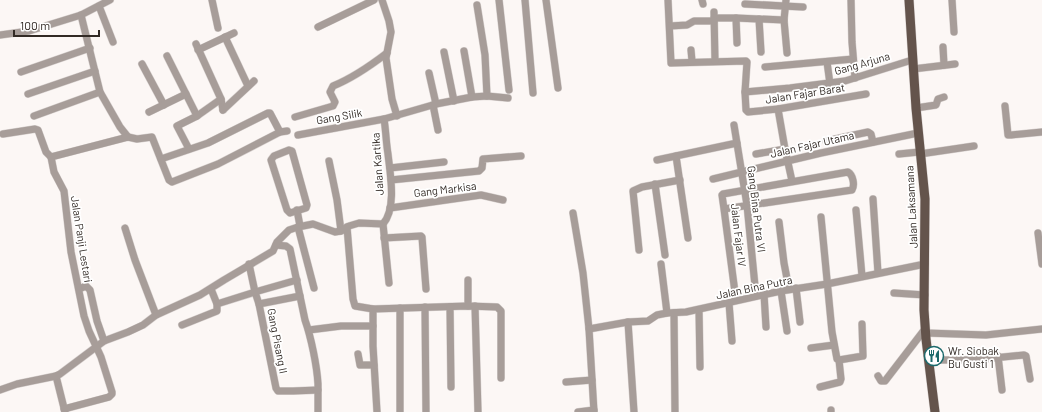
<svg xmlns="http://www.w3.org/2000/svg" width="1042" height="412" viewBox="0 0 1042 412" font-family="Barlow,sans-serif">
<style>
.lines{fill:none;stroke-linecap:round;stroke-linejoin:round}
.minor-casing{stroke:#d8d2d0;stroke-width:8}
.major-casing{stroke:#d8d2d0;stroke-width:10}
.minor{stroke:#a79d99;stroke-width:7}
.major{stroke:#64544c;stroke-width:9}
.labels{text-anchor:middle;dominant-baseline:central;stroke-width:3.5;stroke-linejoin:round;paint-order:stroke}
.street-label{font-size:11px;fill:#322a25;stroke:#fff}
.poi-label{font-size:11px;fill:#322a25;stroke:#fff;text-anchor:start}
</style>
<rect width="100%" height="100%" fill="#fcf7f5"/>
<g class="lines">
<g class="minor-casing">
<g id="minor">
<path d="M212,0L218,28"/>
<path d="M382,0L389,21L391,32L386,58L392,99L397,116"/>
<path d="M499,0L509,90"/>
<path d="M525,0L533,93"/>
<path d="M546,0L558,88"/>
<path d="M668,0L671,63L746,61L747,62L745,92L746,110L748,112L778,109L866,94"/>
<path d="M702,0L703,4"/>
<path d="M786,0L784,20L787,53"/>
<path d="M851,0L852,42L855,78"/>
<path d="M952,0L954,32"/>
<path d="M745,4L803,7"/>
<path d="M477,5L485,55L487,96"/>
<path d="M99,6L113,42"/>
<path d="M714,12L715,61"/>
<path d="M81,15L100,92L120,127L128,137"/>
<path d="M714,18H736L784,20"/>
<path d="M736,18L737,43"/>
<path d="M759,19L761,52"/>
<path d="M670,26L687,25L694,21H714"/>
<path d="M318,27L374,0"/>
<path d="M0,35L29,31L81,15L110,0"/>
<path d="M225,37L248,86"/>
<path d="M196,44L221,99L223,110"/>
<path d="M943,47L944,65"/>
<path d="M198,50L234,33"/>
<path d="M691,50L692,61"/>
<path d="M464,51L472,97"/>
<path d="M444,52L454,101"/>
<path d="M167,56L197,116L177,126L189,149"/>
<path d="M827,62L830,84"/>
<path d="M142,64L164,105"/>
<path d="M765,67L853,59"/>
<path d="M913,69L955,64"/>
<path d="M21,72L90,48"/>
<path d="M429,73L436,104"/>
<path d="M745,92L790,88L845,81L912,60"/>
<path d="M28,94L95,71"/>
<path d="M433,105L438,130"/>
<path d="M1005,106L1008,135H1011L1042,132"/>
<path d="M916,108L936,105L938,99L944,97"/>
<path d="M778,109L785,149L792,181"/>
<path d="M223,110L254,81"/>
<path d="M149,112L186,94"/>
<path d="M34,116L100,92"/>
<path d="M197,116L221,99"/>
<path d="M295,117L333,106L335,102L330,92L333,86C353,78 370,66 387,53"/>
<path d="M734,125L747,205L756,296"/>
<path d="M3,134L35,129L38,130L46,152L51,157"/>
<path d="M298,135L384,119L436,104L472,97L487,96L508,98"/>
<path d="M826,141L868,132L871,134L873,142"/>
<path d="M289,150L292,151L307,205L306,208L290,213L287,210L271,160L274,156Z"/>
<path d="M756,154L785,149"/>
<path d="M899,154L919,152"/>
<path d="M920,154L974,146"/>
<path d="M676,156L688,238"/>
<path d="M161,159L208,143L268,113H270L280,132"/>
<path d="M657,160L737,143"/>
<path d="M329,161L337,200L341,231"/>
<path d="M390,168L444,162"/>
<path d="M713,179L821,153L918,133"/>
<path d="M391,180L479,171L482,168L483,159L521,156"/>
<path d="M655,184L665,255"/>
<path d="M873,199L878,273"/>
<path d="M390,208L481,195L503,200"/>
<path d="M724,209L852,190C855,185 853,175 848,172L723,194L722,195L724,209L736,300"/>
<path d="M297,210L300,226"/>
<path d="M856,210L862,276"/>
<path d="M573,213L583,273L589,329L594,412"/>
<path d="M779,222L784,263L789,289"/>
<path d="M383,224L389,283"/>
<path d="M298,227L314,288"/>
<path d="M347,227L353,299L355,306L373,309L468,306L497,307L501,311V378"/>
<path d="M125,228L135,260L156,315"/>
<path d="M1038,233L1042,264"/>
<path d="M384,238L421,236L422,237L426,289"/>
<path d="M276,245L286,246L290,249L305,320C311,337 317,366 318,384C318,393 318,403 318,412"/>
<path d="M639,250L633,191L642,187L680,180"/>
<path d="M249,264L255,292L259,304L276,388L278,391H293L318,390"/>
<path d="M661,264L667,313"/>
<path d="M468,280V306"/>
<path d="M796,288L800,322"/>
<path d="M79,289L86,286L90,290L97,321L104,341"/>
<path d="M781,291L787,331"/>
<path d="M894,293L925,295"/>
<path d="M764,294L766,327"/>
<path d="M729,303L732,341"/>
<path d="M217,304L255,292L297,280"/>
<path d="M259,304L300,296"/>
<path d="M475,306L478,412"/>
<path d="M425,307L426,412"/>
<path d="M450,307L451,387"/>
<path d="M373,309V346L377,412"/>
<path d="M699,310L700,367"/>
<path d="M674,313L675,412"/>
<path d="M628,322L634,412"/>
<path d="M182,325L217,311V304L211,289"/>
<path d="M589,329L628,322L648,321L657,315L667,313L686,312L781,291L827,284L925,264"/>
<path d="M309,330L341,326H373"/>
<path d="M926,333L986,335L1042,329"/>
<path d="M811,348L834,345"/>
<path d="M358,354L360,365H374"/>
<path d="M998,356L1002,390"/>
<path d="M839,360L863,356L862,324"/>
<path d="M928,360H974L1024,355L1026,356L1030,379"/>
<path d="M56,376L65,412"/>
<path d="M878,376L881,381H885L925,329"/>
<path d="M566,382L592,380"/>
<path d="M820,387L840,382L841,379L839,360L837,359L832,332L821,217"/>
<path d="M0,390L17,384L56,376L60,374L104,341L128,332L143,325L156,315L200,295L224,280L273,251L277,242L289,230L298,227L313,224L335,232L341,231L349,226L359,223L383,224C397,208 390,173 388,154C386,142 386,131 384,119"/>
<path d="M64,409L109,397L112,394V392L101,357L89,331L84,316L71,252L64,191L54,172L51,157L128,137L137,139L152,137L169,180L172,182L218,164L280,132L287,131"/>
<path d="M831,410V412"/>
<path d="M400,412V308"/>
<path d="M578,412L594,410"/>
</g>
</g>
<g class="major-casing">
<path id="major" d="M909,0L916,108L925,199L924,310L926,339L935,412"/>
</g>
<use href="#minor" class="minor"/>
<use href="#major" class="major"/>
</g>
<defs>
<g id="restaurant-ring" transform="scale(1)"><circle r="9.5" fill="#fff" stroke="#1c6a6c" stroke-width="1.5"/><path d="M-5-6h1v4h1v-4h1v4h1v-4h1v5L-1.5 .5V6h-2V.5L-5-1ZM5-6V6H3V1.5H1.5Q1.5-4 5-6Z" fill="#1c6a6c"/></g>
</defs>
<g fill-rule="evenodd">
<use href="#restaurant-ring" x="934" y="356"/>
</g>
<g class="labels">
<g class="street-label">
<text transform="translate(862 63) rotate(-16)">Gang Arjuna</text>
<text transform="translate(805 93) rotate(-9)">Jalan Fajar Barat</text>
<text transform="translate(339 116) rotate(-10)">Gang Silik</text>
<text transform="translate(812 144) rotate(-13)">Jalan Fajar Utama</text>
<text transform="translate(377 164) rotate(-94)">Jalan Kartika</text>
<text transform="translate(445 189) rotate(-7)">Gang Markisa</text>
<text transform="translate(911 207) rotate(-93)">Jalan Laksamana</text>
<text transform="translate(757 209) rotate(83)">Gang Bina Putra VI</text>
<text transform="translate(739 235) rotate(83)">Jalan Fajar IV</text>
<text transform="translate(82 239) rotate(81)">Jalan Panji Lestari</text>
<text transform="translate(754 287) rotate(-12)">Jalan Bina Putra</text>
<text transform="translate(278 341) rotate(79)">Gang Pisang II</text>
</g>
<g class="poi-label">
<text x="948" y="350">Wr. Siobak<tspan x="948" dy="13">Bu Gusti 1</tspan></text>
</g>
</g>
<path d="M14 30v6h85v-6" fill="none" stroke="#322a25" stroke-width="2"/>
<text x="20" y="30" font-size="12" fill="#322a25" stroke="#ffffff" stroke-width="3" paint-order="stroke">100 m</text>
</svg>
